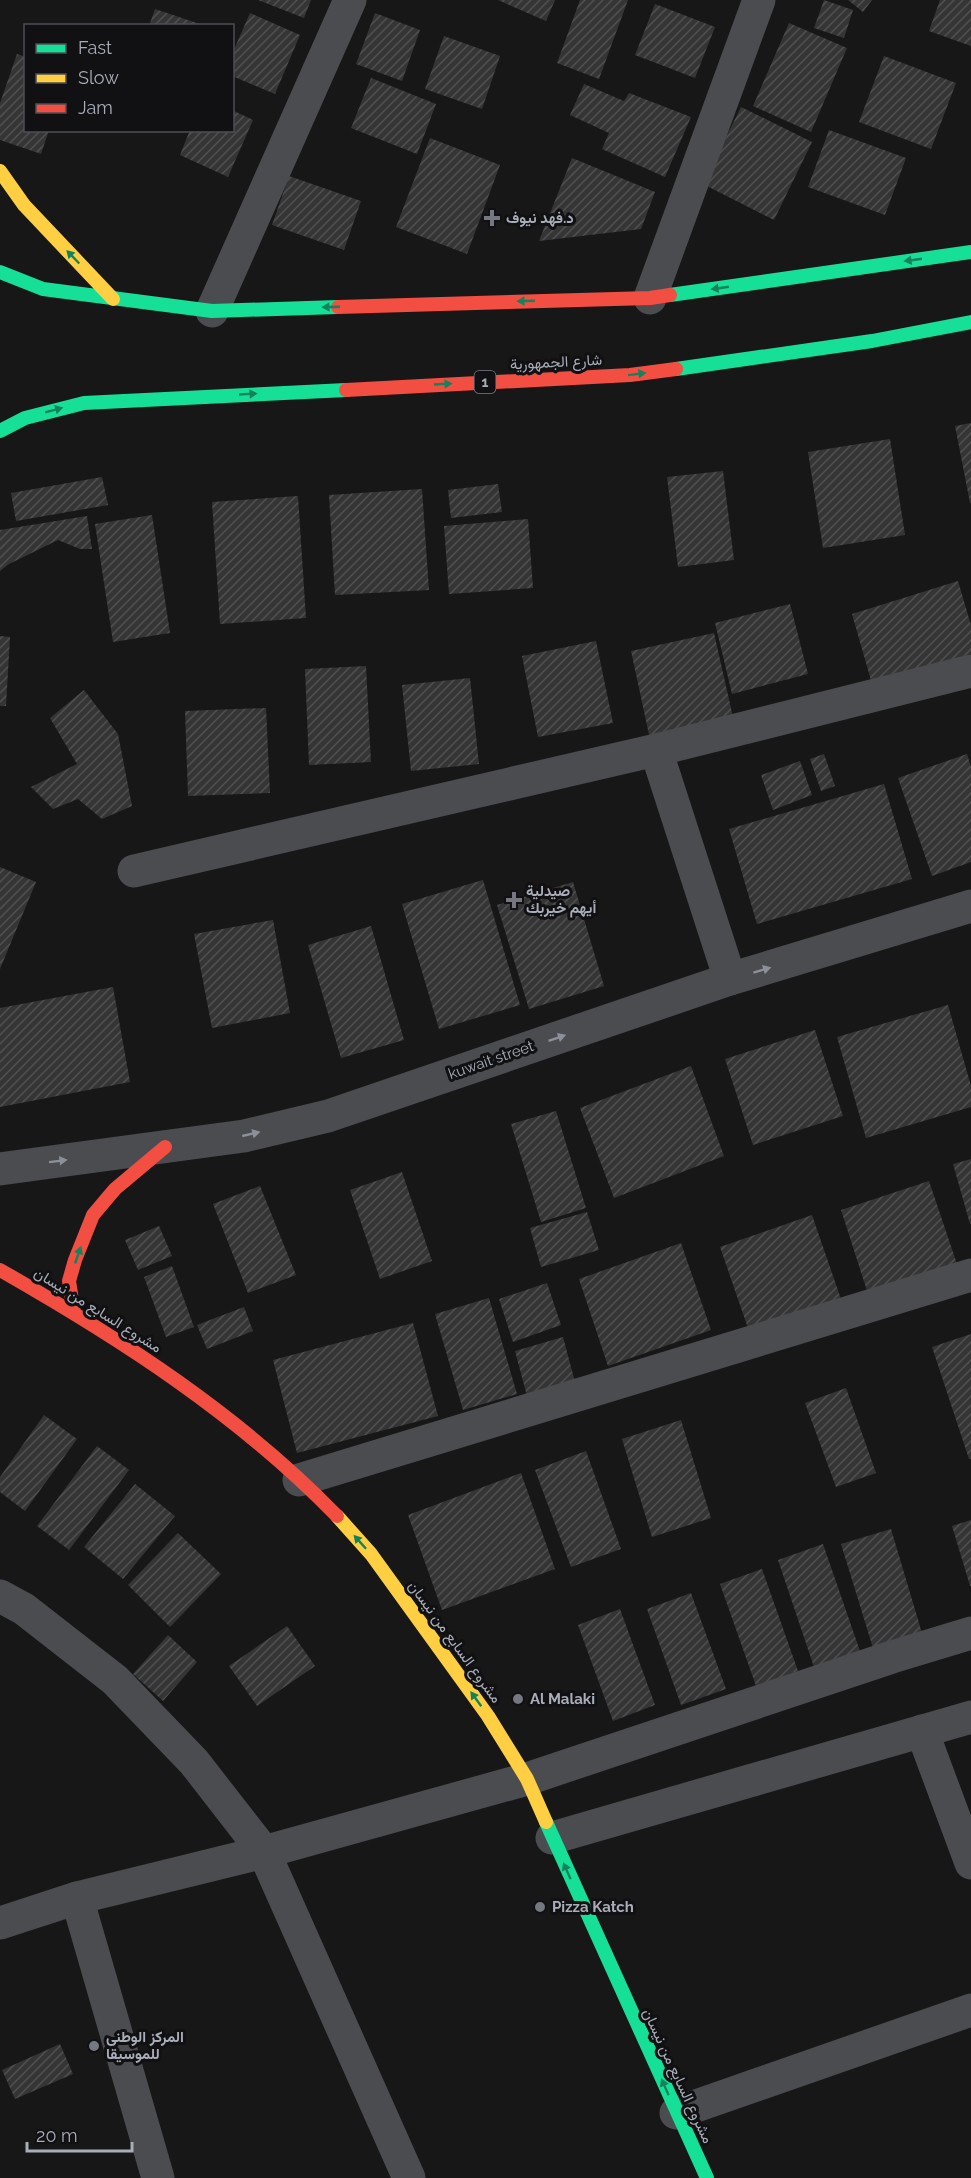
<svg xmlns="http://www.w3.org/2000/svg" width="971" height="2178" viewBox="0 0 971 2178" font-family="Raleway,Vazirmatn,sans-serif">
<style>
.building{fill:url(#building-hatch)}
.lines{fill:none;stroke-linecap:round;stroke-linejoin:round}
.street{stroke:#4b4c50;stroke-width:33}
.fast{stroke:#16e098;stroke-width:14}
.slow{stroke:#ffcf43;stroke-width:14}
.jam{stroke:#f24e42;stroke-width:14}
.oneway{fill:#14835c}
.oneway2{fill:#8c9099}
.poi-dot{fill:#757880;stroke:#111113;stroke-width:2}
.labels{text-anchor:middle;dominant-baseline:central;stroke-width:6;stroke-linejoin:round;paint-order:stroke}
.shield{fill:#111113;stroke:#7b7e86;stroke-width:1.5}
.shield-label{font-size:14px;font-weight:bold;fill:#a8adb8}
.poi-label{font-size:15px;font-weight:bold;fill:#a8adb8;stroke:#111113;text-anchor:start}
.street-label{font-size:15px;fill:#a8adb8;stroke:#111113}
</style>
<defs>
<pattern id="building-hatch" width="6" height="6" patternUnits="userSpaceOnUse" patternTransform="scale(1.5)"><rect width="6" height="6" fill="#353536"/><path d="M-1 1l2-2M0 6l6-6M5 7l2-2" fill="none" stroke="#4f5051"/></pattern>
</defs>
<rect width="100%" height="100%" fill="#171717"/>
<g class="building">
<path d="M258,0H311L304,18Z"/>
<path d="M498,0H555L546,21Z"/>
<path d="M580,0H628L599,79L557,63Z"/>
<path d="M824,0L853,10L844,38L814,28Z"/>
<path d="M848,0H872L863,12Z"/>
<path d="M940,0H971V46L929,31Z"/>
<path d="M655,4L715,27L695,78L635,55Z"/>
<path d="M155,9L203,25V26H149Z"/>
<path d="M250,13L300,35L275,94L232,76V54Z"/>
<path d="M375,13L420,30L402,81L356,64Z"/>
<path d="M789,23L847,48L811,132L753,106Z"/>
<path d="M444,36L500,56L482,109L425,89Z"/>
<path d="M17,54L26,57V130H49L41,154L0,140V103Z"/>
<path d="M884,56L956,83L931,149L859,122Z"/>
<path d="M371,78L436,104L417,154L351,128Z"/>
<path d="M584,84L624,101L629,93L691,117L665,177L602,149L609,133L570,115Z"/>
<path d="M741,107L812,142L774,220L703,184Z"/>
<path d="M232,110L253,120L228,177L180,155L190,130H232Z"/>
<path d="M829,130L906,158L885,215L808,187Z"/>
<path d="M430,138L500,165L467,254L396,227Z"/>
<path d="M572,158L655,192L641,229L539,241Z"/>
<path d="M289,176L361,201L344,250L272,225Z"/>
<path d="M971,423V503H970L955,426Z"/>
<path d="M890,439L905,535L823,548L808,452Z"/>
<path d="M723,471L734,560L678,567L667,477Z"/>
<path d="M102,477L108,505L16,521L11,493Z"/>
<path d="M498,484L502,512L451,518L448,490Z"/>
<path d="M422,489L429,590L335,595L329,495Z"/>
<path d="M298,496L306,618L220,624L212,502Z"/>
<path d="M152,515L170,633L113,642L95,524Z"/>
<path d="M87,516L92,549H80L58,540L9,564L0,571V530Z"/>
<path d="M528,519L533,588L449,594L444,526Z"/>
<path d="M958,581L971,625V654L872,684L852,614Z"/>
<path d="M790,604L808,674L732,694L715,623Z"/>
<path d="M714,633L735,726L651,744L631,651Z"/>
<path d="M0,636L10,637L6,706H0Z"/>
<path d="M596,641L613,723L538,737L522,656Z"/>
<path d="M366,666L371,762L309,765L305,669Z"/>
<path d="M470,678L479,764L411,771L402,685Z"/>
<path d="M84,690L118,734L132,806L102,819L78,799L53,809L31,787L77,764L50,718Z"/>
<path d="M266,708L270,793L188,796L185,711Z"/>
<path d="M824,754L835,786L821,791L810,759Z"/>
<path d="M967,754L971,767V862L932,876L898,778Z"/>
<path d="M800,761L812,795L773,810L761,775Z"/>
<path d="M884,784L912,879L757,924L729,829Z"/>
<path d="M0,867L36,882L0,969Z"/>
<path d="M483,880L520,1005L439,1029L402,904Z"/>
<path d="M573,882L604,986L529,1009L497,905Z"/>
<path d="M273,920L290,1013L212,1028L194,934Z"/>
<path d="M371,926L404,1040L341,1058L308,945Z"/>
<path d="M113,987L130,1082L0,1107V1008Z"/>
<path d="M948,1005L971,1086V1107L866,1138L837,1037Z"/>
<path d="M815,1030L843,1116L753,1145L725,1059Z"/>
<path d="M691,1066L724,1156L614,1198L580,1108Z"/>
<path d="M556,1111L586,1208L541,1222L511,1124Z"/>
<path d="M971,1159V1224H970L953,1164Z"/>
<path d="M402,1172L432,1261L380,1279L350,1190Z"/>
<path d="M929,1181L957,1264L868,1294L841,1210Z"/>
<path d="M260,1186L296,1275L248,1293L213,1204Z"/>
<path d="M587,1212L599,1250L541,1267L530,1228Z"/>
<path d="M812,1215L842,1302L750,1334L720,1247Z"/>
<path d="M159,1226L172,1256L138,1270L125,1240Z"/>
<path d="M681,1243L711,1330L608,1366L579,1279Z"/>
<path d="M172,1266L194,1327L166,1337L144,1277Z"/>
<path d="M547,1283L561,1325L513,1342L499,1299Z"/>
<path d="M489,1298L517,1394L463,1410L435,1314Z"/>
<path d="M244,1307L253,1331L207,1349L197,1325Z"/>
<path d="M413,1323L438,1416L297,1453L273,1360Z"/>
<path d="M971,1334V1459H969L932,1347Z"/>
<path d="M563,1337L575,1382L527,1396L515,1351Z"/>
<path d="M846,1388L876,1473L836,1487L805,1403Z"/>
<path d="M44,1415L77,1439L25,1511L0,1492V1477Z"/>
<path d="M681,1420L711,1518L652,1537L622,1439Z"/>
<path d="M97,1446L129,1470L69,1550L37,1526Z"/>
<path d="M586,1451L621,1549L571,1567L535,1470Z"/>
<path d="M521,1473L555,1569L442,1610L408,1515Z"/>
<path d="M135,1484L175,1516L123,1579L84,1547Z"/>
<path d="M971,1520V1586H970L952,1526Z"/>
<path d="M891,1529L922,1633L873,1648L841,1544Z"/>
<path d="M178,1533L221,1574L170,1627L128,1585Z"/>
<path d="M823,1544L861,1654L815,1670L778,1560Z"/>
<path d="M762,1569L798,1671L756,1686L720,1584Z"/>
<path d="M691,1593L726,1689L681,1705L647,1609Z"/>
<path d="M620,1609L655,1705L613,1721L578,1625Z"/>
<path d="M287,1626L315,1666L257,1706L229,1666Z"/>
<path d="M168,1635L197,1662L163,1701L133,1674Z"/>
<path d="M60,2044L73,2074L15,2099L2,2070Z"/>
</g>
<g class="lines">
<g class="street">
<path d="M650,298L759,0"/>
<path d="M212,311L350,0"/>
<path d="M656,750L730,979"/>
<path d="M134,871L656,750L971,671"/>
<path d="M0,1169L244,1136L328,1116L730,979L971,906"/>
<path d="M299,1480L971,1275"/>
<path d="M0,1596L24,1609L115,1680L194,1762L264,1852L409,2178"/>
<path d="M922,1731L971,1863"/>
<path d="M552,1838L971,1717"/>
<path d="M77,1898L158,2178"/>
<path d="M0,1923L77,1898L264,1852L527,1779L892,1657L971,1633"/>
<path d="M676,2113L971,2010"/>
</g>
<g class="fast">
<path d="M0,272L43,289L212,311L338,307"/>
<path d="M670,295L971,252"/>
<path d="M676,369L872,341L971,322"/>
<path d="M0,431L25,418L84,403L346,390"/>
<path d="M546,1822L707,2178"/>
</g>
<g class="slow">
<path d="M0,171L24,205L113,299"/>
<path d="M337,1516L371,1554L488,1716L527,1779L546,1822"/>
</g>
<g class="jam">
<path d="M338,307L650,298L670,295"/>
<path d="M346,390L630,375L676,369"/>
<path d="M0,1270C121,1339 239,1415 337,1516"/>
<path d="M74,1312L69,1281L75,1260L93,1215L115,1189L165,1147"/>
</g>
</g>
<defs><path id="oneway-solid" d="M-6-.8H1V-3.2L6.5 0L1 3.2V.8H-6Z" transform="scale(1.5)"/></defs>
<g class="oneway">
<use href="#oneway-solid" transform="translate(73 257) rotate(-134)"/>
<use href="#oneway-solid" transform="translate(913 260) rotate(172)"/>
<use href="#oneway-solid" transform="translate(720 288) rotate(172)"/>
<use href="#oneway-solid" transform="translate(526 301) rotate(178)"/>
<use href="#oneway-solid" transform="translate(331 307) rotate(178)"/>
<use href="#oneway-solid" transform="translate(637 374) rotate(-7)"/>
<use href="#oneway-solid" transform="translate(443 384) rotate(-3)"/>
<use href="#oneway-solid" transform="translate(248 394) rotate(-3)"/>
<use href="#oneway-solid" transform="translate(54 410) rotate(-15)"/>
<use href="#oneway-solid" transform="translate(78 1255) rotate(-71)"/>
<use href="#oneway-solid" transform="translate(360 1542) rotate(-132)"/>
<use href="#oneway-solid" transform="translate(476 1699) rotate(-126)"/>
<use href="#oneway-solid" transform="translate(567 1871) rotate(-114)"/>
<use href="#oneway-solid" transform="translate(665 2087) rotate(-114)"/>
</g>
<g class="oneway2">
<use href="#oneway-solid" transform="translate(762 970) rotate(-17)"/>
<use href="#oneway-solid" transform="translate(557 1038) rotate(-19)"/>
<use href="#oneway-solid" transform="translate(251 1134) rotate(-13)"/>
<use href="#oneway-solid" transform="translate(58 1161) rotate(-7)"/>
</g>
<g class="poi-dot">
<path d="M489 209h6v6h6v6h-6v6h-6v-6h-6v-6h6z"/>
<path d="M511 891h6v6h6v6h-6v6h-6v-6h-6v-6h6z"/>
<circle cx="518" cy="1699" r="6"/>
<circle cx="540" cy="1907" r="6"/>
<circle cx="94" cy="2046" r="6"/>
</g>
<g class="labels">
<rect class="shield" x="474.5" y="371" width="21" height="22" rx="4.5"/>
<g class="shield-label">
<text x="485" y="382">1</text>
</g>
<g class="poi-label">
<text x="506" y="218">د.فهد نيوف</text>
<text x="526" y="891">صيدلية<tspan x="526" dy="17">أيهم خيربك</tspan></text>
<text x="530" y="1699">Al Malaki</text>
<text x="552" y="1907">Pizza Katch</text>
<text x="106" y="2037">المركز الوطني<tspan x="106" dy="17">للموسيقا</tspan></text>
</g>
<g class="street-label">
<text transform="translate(556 362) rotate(-3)">شارع الجمهورية</text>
<text transform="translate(491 1060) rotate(-19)">kuwait street</text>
<text transform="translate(98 1310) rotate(32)">مشروع السابع من نيسان</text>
<text transform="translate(455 1642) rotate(54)">مشروع السابع من نيسان</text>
<text transform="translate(678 2076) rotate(65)">مشروع السابع من نيسان</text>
</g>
</g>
<rect x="24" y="24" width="210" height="108" fill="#111113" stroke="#4d4f55" stroke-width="1.5"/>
<rect x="36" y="44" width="30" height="9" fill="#16e098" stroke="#4d4f55" stroke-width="1.5"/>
<text x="78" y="54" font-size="18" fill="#a8adb8">Fast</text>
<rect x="36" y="74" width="30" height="9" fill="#ffcf43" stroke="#4d4f55" stroke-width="1.5"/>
<text x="78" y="84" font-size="18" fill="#a8adb8">Slow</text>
<rect x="36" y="104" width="30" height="9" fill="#f24e42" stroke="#4d4f55" stroke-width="1.5"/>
<text x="78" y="114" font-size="18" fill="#a8adb8">Jam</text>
<path d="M27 2142v9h105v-9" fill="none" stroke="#a8adb8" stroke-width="3"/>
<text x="36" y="2142" font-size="18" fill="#a8adb8" stroke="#111113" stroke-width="4.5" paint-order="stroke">20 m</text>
</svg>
